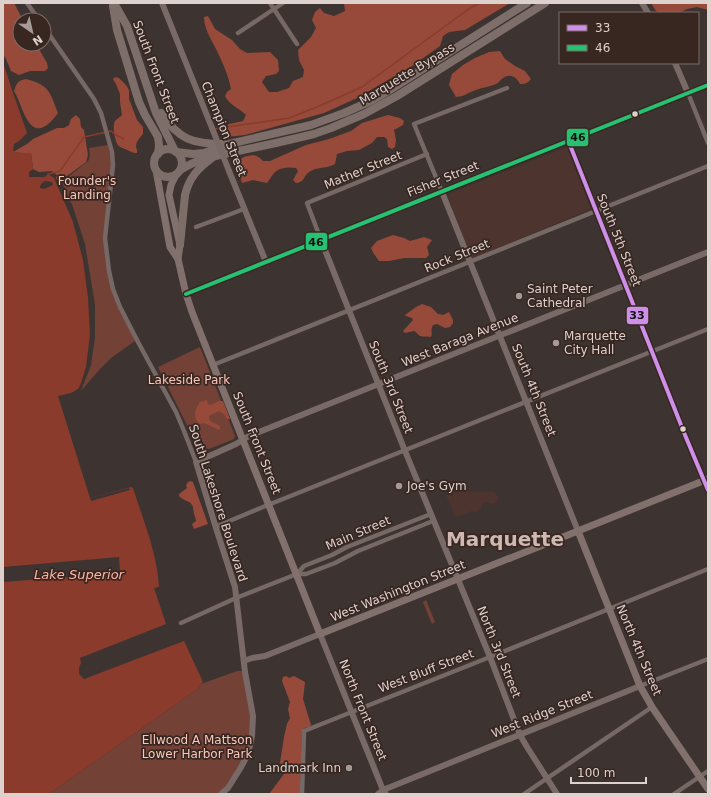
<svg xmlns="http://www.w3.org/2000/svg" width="711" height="797" viewBox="0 0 711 797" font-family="'DejaVu Sans',sans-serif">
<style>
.built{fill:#4d342f}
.green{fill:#734136}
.forest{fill:#974a39}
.water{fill:#8a3b2b;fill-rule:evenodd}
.pier{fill:#3d3431}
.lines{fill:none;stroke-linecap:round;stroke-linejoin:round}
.stream{stroke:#8a3b2b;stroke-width:1.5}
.street{stroke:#766865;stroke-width:4.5}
.secondary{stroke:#796a67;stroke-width:6}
.primary{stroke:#82706d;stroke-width:7}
.highway{stroke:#7e6e6a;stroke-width:8}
.secondary-bridge{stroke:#796a67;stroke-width:6}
.bus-1-casing{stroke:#382621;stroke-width:7}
.bus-2-casing{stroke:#382621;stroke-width:7}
.bus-1{stroke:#ce8fe9;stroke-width:4}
.bus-2{stroke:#26c172;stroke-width:4}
.bus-dot{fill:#ddd1ce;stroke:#382621;stroke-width:1.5}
.poi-dot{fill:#a59a97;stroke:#382621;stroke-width:1.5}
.labels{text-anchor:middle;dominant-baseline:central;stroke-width:3.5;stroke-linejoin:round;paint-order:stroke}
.street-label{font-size:12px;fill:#ddd1ce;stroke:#382621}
.park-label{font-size:12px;fill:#fac7bb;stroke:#382621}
.poi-label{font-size:12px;fill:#ddd1ce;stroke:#382621;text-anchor:start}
.water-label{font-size:13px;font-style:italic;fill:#feb4a3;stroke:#382621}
.town-label{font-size:20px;font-weight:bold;fill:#d0b8b2;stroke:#382621}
.line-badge{stroke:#382621;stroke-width:1.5}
.pale-badge-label{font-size:11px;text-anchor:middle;font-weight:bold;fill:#111}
</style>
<rect width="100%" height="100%" fill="#3d3431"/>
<g class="built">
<path d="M567,147L591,209L472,259L448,198L451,193Z"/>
<path d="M450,491L494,492L497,495L498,498L497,502L495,503L492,504L487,502L481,504V508L478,511L475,512L472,511L457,517L455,515L447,497V494Z"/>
</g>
<g class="green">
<path d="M108,145L111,158V173L104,233L110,284L135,341L111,358L99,370L81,391L91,365L95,338V305L85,244L73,207L62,182L89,160L90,154L89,148Z"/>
<path d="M200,347L235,436L234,439L199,453L188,427L158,367Z"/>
<path d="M426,600L435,622L432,624L423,602Z"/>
<path d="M237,671H245L253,716L248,754L221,794H49L199,688L201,684Z"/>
</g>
<g class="forest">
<path d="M3,3H14L23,20H20V44H36L47,63L48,68L45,71H30L19,75L11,71L6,59L3,54Z"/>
<path d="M344,3H510L465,30L449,32L443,36L440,46L412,66L357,98L324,113L245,135L226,137L222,131L229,124L243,121L246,115C239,108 229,105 225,96L227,92L231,89C229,77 223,64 218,53C213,42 204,30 204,17L208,16L215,29L232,40L240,49L247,53L270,52L278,60L279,71L276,74L266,76L262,82L269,92H277L289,88L293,81L303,77L304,70L299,60L298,50L311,37L316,28L312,20L315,12L320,8L324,13L334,16L345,11Z"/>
<path d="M651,3H708V10L697,7L687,9L679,13H660L656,11Z"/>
<path d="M500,51L505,59L515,66L525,71L531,79C528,83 526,84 520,84C518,80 516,77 511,76C505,75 502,79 498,83C489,88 480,87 471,92C463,95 466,96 456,97L449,85L452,74L463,65L475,58L489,52Z"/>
<path d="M116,77L119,78L126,85L129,90V99L137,120L143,127V134C139,139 134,143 137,150V153H134C131,152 128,150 125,149C121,147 123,149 119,146C115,143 112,126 115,121C117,119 120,117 122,115L120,102V94L116,84L113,79L114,78Z"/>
<path d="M26,79C50,85 50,93 58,113C51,123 38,137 28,121C22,112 20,101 14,91C17,83 17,81 26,79Z"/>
<path d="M76,115L80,119L81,127L84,130L88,155L86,162L63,179L58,180L56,179L57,175L52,171L39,172L33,169L31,153H21L13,152L27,144L33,139L57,128H64L69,125L71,119Z"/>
<path d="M388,115L400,118L404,121L403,125L394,130L396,140L395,147L392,149L388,147L387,139L384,137H377L372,143L359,150L347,151L337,154L335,164C328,169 316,166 308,173C303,177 305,182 296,183L293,180L298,171L296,168C289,167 281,167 275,172C272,175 270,179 267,183L253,180L242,183L237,166L242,158C250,155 257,153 263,161H270L306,145L329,139L351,131L362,123Z"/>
<path d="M393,235L404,238L410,241L424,237L432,240L427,247L429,255L426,258H404L389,261H379L374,254L371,248L377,241Z"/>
<path d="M422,304L431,307L438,314L443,315L449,312L453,320V323L450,327L445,328L437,324L433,325C430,330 433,333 431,337C427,336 423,337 420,336C417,334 417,332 414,331L405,333L403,331L413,320L412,318L406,316L405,315L416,307Z"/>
<path d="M207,400L208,404L211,405L219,401H223L230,419H227L224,414L219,411L209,416L210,421L220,426V429L219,430L204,423L200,424C192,418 195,409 200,402Z"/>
<path d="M190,481L193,482L208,524L194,529L192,524L196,521C196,519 195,517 194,514C193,509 194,505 189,502C185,500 182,499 179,496V494L187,488L186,485L188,482Z"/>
<path d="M286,676L289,678L294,676L305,682L303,699L311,725L309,727L304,728L302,731L300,794H269L284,774L285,773L280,763L284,737L287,724L290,718L288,709L290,702L282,681L283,677Z"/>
</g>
<path class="water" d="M3,62L12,90L27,133L19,141L14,144L13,151L21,153H31L33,169L29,172V177H45L48,174L54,178L73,222L83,260L88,298L90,334L86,367L81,383L78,389L71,393L58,396L90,498L131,487L133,488C143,520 157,552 159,587L154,588L166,624L80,658L81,663L79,668V674L84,679L184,641L203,682L201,684L199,688L49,794H3ZM45,181L52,182L53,185L44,189L40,188C40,184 42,183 45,181Z"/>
<g class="pier">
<path d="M129,488L130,490L91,501L90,498Z"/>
<path d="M119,557L120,573L3,582V567Z"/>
</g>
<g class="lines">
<g class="stream">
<path d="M214,129L289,118L317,107L362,87L470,8L480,3"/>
<path d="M48,174L60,171L84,137L111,131L116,135L124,139"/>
</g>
<g class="street">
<path d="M27,3L39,20"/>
<path d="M270,3L297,44"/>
<path d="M44,27L94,99L101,113L112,152L113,165L105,238L109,271L113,289L120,307L138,342L176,412L184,431L196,462"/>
<path d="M238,33L283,3"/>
<path d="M688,93L708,143"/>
<path d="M568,140L685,435L708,490"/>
<path d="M442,192L414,124L507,88"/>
<path d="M196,227L244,209"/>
<path d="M321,240L307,203L427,154"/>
<path d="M213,365L708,166"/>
<path d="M216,528L220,525L263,507L708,329"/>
<path d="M297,574L304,566L332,555L347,547L431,514"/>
<path d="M181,623L236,598L297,574H306L335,563L358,551L433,521"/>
<path d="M640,686L708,659"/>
<path d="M302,794L304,731L490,657L708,569"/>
<path d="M524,794L652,707"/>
<path d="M674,794L708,771"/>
</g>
<g class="secondary">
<path d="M162,3L212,128"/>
<path d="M642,3L648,13"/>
<path d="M675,63L688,93"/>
<path d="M229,171L266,262"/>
<path d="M442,192L578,531"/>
<path d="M321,240L405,451L490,657L520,735L527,747L557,794"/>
<path d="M186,294L708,85"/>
<path d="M244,661L252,658L265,656L320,634L383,790L386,794"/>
<path d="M221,794L228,788L240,769L248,754L252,736L253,716L245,672L235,587L216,528L196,462L236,444L249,436L708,252"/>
<path d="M378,794L383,790L640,686"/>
</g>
<g class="primary">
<path d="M156,170L170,247L178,259L186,294L192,312L320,634L708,479"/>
<path d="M176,175L171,185L169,195L180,245L178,259"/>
<path d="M578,531L640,686L652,707L708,789"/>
</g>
<g class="highway">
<path d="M114,3L127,26L156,113L175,151"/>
<path d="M113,6L117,30L139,102L145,115L158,137L159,145L158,154"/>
<path d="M161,113C179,140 193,144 224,144"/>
<circle cx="168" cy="163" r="14"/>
<path d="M176,152L193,154L204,153L229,144L311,125L344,113L371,101L385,93L527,3"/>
<path d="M180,170L191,164L203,159L224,154L276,143L314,134L331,128L364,114L397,96L545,3"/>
<path d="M180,245L185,195C189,178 198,168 212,158"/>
</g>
<path class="secondary-bridge" d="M212,128L229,171"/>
<g class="bus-1-casing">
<path id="bus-1" d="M568,140L685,435L708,490"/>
</g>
<g class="bus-2-casing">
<path id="bus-2" d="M186,294L708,85"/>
</g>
<use href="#bus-1" class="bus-1"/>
<use href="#bus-2" class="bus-2"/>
</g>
<g class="bus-dot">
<circle cx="635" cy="114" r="3.5"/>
<circle cx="683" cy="429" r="3.5"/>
</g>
<g class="poi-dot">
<circle cx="519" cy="296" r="4"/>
<circle cx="556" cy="343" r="4"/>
<circle cx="399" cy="486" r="4"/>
<circle cx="349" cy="768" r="4"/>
</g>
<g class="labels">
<g class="street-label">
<text transform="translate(156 72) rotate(69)">South Front Street</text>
<text transform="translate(407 74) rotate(-31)">Marquette Bypass</text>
<text transform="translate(224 129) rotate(68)">Champion Street</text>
<text transform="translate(363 170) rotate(-22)">Mather Street</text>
<text transform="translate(443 179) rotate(-22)">Fisher Street</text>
<text transform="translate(619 240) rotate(68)">South 5th Street</text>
<text transform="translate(457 256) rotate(-22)">Rock Street</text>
<text transform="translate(460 340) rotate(-22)">West Baraga Avenue</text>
<text transform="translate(391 387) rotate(68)">South 3rd Street</text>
<text transform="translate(534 390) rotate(68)">South 4th Street</text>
<text transform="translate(257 443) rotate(68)">South Front Street</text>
<text transform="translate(218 503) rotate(72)">South Lakeshore Boulevard</text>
<text transform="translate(358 533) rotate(-23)">Main Street</text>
<text transform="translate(398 591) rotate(-22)">West Washington Street</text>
<text transform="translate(639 650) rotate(67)">North 4th Street</text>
<text transform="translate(499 652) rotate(68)">North 3rd Street</text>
<text transform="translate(426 671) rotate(-21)">West Bluff Street</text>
<text transform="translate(363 710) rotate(68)">North Front Street</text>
<text transform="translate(542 714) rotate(-22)">West Ridge Street</text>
</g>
<g class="park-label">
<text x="87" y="181">Founder's<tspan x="87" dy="14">Landing</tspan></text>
<text x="189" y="380">Lakeside Park</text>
<text x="197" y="740">Ellwood A Mattson<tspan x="197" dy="14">Lower Harbor Park</tspan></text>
</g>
<g class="poi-label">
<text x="527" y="289">Saint Peter<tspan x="527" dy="14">Cathedral</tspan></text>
<text x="564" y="336">Marquette<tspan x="564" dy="14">City Hall</tspan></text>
<text x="407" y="486">Joe's Gym</text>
<text x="341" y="768" text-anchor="end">Landmark Inn</text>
</g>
<g class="water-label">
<text x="79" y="574">Lake Superior</text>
</g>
<g class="town-label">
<text x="505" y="539">Marquette</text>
</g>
</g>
<g class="line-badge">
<rect x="566" y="128" width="23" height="19" rx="4" fill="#26c172"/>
<rect x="305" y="232" width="23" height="19" rx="4" fill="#26c172"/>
<rect x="626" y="306" width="23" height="19" rx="4" fill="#ce8fe9"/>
</g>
<g class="pale-badge-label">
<text x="578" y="141">46</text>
<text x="316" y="246">46</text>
<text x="637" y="319">33</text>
</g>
<rect width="711" height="797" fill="none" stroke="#ddd1ce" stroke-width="8"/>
<rect x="559" y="12" width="140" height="52" fill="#382621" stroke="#7a6a66"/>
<rect x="567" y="25" width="20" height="6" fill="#ce8fe9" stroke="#7a6a66"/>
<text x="595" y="32" font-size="12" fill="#ddd1ce">33</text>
<rect x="567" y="45" width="20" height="6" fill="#26c172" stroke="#7a6a66"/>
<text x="595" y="52" font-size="12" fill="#ddd1ce">46</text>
<g transform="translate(32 32) rotate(146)"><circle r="19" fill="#382621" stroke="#7a6a66"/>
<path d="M0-3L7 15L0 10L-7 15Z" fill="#a59a97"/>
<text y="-6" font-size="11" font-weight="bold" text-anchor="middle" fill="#ddd1ce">N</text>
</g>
<path d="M571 777v6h75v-6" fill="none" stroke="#ddd1ce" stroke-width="2"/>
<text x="577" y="777" font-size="12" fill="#ddd1ce" stroke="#382621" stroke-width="3" paint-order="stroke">100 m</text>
</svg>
